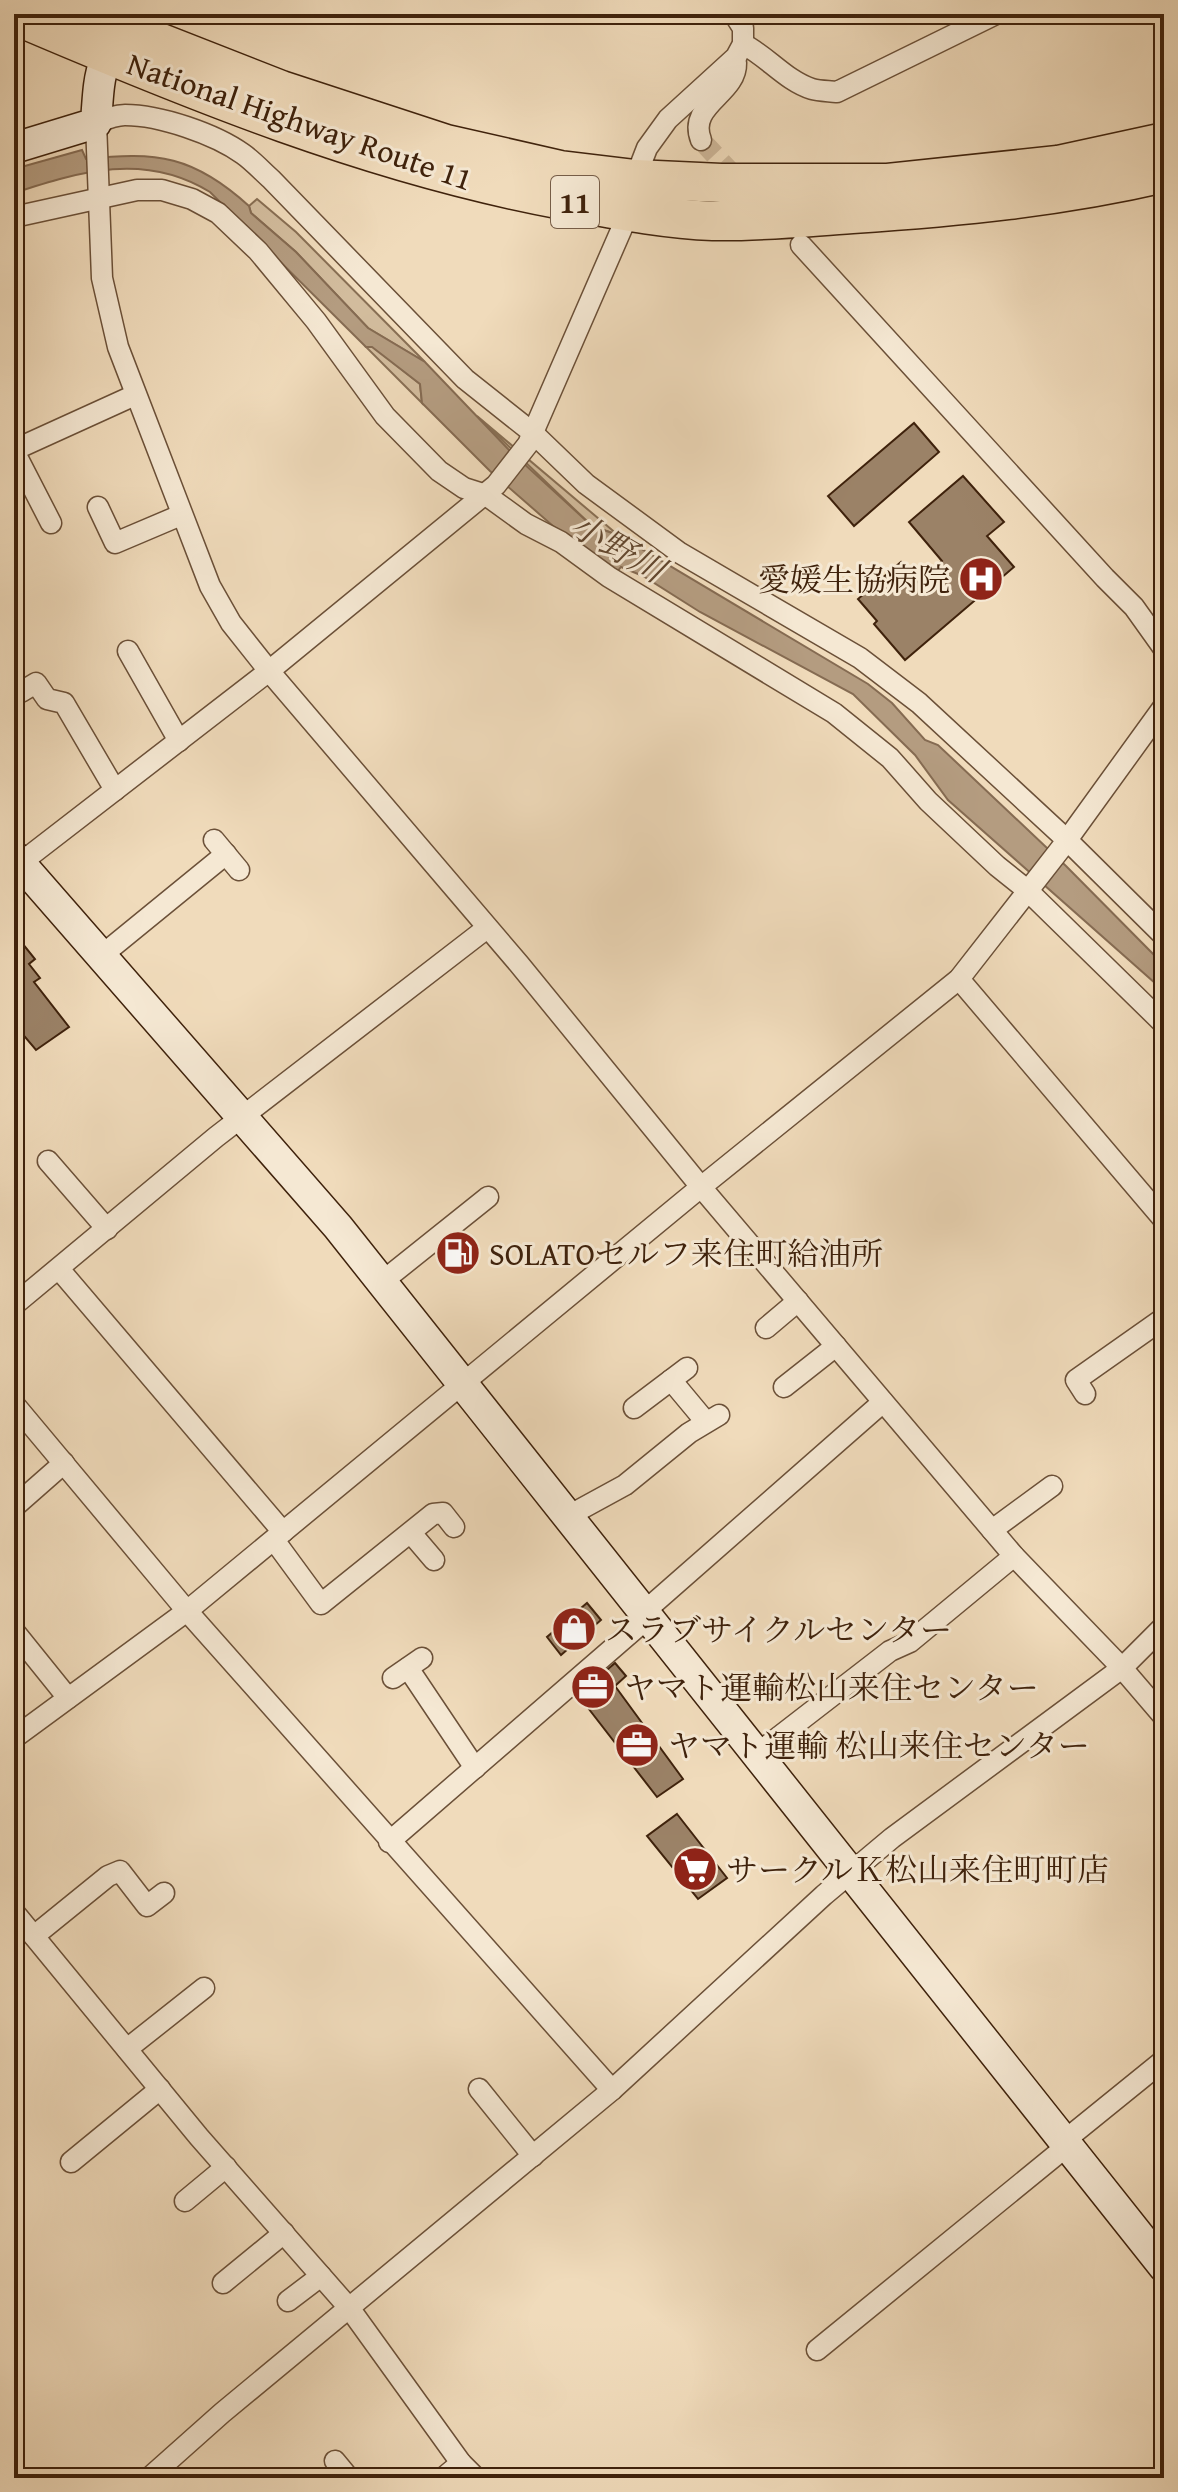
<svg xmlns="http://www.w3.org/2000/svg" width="1178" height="2492" viewBox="0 0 1178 2492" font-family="'Gentium Book Plus','Noto Serif JP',serif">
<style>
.green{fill:#d2bc9d;stroke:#886f54;stroke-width:2}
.water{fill:#b49c80;stroke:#856b52;stroke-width:2}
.building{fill:#9b8267;stroke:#3f220c;stroke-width:2}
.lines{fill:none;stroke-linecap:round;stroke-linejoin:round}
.street-tunnel{stroke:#cdb698;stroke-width:20;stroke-dasharray:20 10;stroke-linecap:butt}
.street-casing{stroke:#6b5038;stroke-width:23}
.secondary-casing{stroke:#3f220c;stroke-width:33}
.highway-casing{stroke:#3f220c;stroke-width:41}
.street{stroke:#f5e8d3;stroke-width:20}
.secondary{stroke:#f5e8d3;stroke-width:30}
.highway{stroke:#f0dbbb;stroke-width:38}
.labels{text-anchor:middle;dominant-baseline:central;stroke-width:6;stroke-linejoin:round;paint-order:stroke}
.shield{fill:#f5e8d3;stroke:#765d48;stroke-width:2}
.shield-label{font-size:30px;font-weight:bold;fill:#3f220c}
.street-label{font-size:32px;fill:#3f220c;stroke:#f5e8d3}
.poi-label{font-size:32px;fill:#3f220c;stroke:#f5e8d3;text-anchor:start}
.water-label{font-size:34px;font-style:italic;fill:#62472f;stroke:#f5e8d3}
</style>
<rect width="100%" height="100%" fill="#f0dbbb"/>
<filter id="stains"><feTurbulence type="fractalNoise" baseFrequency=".0025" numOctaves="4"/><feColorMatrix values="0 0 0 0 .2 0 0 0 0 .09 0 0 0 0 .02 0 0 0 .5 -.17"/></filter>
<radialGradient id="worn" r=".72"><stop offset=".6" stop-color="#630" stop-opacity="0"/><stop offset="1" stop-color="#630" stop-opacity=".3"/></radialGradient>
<g class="green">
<path d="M257,199L296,232L425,362L368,328L296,252L251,213L249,206Z"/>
<path d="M372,346L420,384L422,403L366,347Z"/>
<path d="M477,416L618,535L592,526Z"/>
</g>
<path class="water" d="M82,150L86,159C157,151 194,156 249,206L251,213L296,252L368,328L425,362L509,450L592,526L618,535L868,684L892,703L925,740L938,745L1066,866L1164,965V991L948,800L915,755L853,694L700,612L643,576L621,567L617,572L553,526L490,471L422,403L420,384L372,347H366L210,192C145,152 81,171 14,193V169Z"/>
<g class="building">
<path d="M914,423L939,452L854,526L828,496Z"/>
<path d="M963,476L1004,522L987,536L1014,567L905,660L874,624L877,621L858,599L901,562L918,582L942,561L909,522Z"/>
<path d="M14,933L35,959L29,964L40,978L34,982L69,1027L36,1050L14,1024Z"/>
<path d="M587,1603L601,1620L561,1655L547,1637Z"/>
<path d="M615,1663L626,1676L615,1686L683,1779L657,1797L578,1695Z"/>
<path d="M677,1814L727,1878L698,1899L647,1836Z"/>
</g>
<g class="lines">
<path class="street-tunnel" d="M701,140L740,182"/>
<g class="street-casing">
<g id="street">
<path d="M743,44C767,56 786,81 812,89C819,91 829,91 837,92L996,14"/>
<path d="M701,140C687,105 737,94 736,63"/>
<path d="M14,217L137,190H162L192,199L218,213L258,251L316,321L385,416L439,471L464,488L486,495L526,524L561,542L609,577L834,713L890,758L928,801L997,866L1027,890L1164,1024"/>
<path d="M801,245L1105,578L1134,607L1164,649"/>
<path d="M14,450L135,395"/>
<path d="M14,451L51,523"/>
<path d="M98,507L115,543L181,515"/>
<path d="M128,651L179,741"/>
<path d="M21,692L36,683L47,699L64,703L115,790"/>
<path d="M214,840L239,870"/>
<path d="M14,868L269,671L496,485L528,444L629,212L635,179L647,148L668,119L736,57L743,44V28L734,14"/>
<path d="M1164,936L1067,840L919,703L860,658L680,553L586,484L533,433L465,379L271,179C262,171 253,161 243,154C215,134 160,115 125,115C115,115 106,119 96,123L102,278L118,347L210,586L231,623L269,671L519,964L701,1187L1014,1556L1122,1668L1164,1717"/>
<path d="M101,956L226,854"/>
<path d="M959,979L1164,1220"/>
<path d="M48,1161L107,1229"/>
<path d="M59,1269L283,1532"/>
<path d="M383,1281L488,1197"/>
<path d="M14,1305L216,1137L487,928"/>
<path d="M766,1328L798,1301"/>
<path d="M671,1380L706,1422"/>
<path d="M784,1387L836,1346"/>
<path d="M1085,1394L1076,1380L1164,1318"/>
<path d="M14,1404L187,1611L612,2090"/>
<path d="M634,1408L687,1368"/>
<path d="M14,1507L64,1463"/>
<path d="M570,1515L625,1485L689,1433L719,1415"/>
<path d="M992,1530L1052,1486"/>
<path d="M411,1533L434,1560"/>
<path d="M274,1540L321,1604L433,1514L443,1513L454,1527"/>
<path d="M645,1611L883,1402"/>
<path d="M14,1631L68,1698"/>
<path d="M408,1668L475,1768"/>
<path d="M393,1678L422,1658"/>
<path d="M14,1738L187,1611L701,1187L959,979L1062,847L1164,706"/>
<path d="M758,1753L890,1651L910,1642L1014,1556"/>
<path d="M389,1842L650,1616"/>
<path d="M14,1912L199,2137L350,2309L461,2463L476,2478"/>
<path d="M34,1936L108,1876L120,1871L147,1906L164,1893"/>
<path d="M127,2049L204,1988"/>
<path d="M479,2089L533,2156"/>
<path d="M1064,2141L1164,2060"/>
<path d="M71,2162L160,2089"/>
<path d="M185,2201L226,2167"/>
<path d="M223,2283L284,2233"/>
<path d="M288,2301L321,2276"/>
<path d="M817,2350L1067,2146"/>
<path d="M335,2461L349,2478"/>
<path d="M14,2477L15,2478"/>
<path d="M149,2478L222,2413L612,2090L824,1895L892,1838L1122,1668L1164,1626"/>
<path d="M443,2478L461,2463"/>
</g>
</g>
<g class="secondary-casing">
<g id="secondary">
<path d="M14,148L96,123C100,61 100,58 144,14"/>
<path d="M14,856L338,1227L1164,2267"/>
</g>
</g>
<g class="highway-casing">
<g id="highway">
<path d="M87,14L281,90L446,144L560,170L635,179L721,183H888L1058,165L1164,142"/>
<path d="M14,15C192,91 373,165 563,200C613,209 663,219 713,221C759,222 806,217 852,214C958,207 1061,197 1164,173"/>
</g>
</g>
<use href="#street" class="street"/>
<use href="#secondary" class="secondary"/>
<use href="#highway" class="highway"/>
</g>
<defs>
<g id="hospital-disc" transform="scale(2.3)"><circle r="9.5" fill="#8f2418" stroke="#f5e8d3"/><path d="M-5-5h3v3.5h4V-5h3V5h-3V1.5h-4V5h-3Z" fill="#fff"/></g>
<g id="fuel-disc" transform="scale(2.3)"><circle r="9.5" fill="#8f2418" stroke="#f5e8d3"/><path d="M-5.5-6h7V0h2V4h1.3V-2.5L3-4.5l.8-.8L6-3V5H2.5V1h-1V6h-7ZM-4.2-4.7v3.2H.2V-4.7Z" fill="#fff"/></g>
<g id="shop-disc" transform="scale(2.3)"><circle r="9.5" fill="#8f2418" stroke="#f5e8d3"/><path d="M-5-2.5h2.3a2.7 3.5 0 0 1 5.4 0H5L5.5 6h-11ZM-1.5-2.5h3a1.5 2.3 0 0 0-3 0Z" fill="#fff"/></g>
<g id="office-disc" transform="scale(2.3)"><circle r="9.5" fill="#8f2418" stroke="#f5e8d3"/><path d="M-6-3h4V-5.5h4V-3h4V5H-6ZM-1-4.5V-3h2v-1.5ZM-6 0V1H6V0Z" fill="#fff"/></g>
<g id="supermarket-disc" transform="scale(2.3)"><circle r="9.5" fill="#8f2418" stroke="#f5e8d3"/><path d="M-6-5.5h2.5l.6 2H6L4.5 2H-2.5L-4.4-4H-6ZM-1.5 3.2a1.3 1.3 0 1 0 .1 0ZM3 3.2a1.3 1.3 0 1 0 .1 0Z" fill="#fff"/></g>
</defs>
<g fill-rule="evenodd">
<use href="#hospital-disc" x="981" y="579"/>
<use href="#fuel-disc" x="458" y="1253"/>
<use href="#shop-disc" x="574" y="1629"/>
<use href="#office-disc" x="593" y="1687"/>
<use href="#office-disc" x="637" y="1745"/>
<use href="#supermarket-disc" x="695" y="1869"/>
</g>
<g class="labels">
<rect class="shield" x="551" y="176" width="48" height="52" rx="6"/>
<g class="shield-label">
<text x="575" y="202">11</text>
</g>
<g class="street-label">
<text transform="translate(300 121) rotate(19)">National Highway Route 11</text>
</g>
<g class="poi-label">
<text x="950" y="579" text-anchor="end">愛媛生協病院</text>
<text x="489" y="1253">SOLATOセルフ来住町給油所</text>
<text x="605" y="1629">スラブサイクルセンター</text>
<text x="624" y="1687">ヤマト運輸松山来住センター</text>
<text x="668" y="1745">ヤマト運輸 松山来住センター</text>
<text x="726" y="1869">サークルＫ松山来住町町店</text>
</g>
<g class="water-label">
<text transform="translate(618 547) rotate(30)">小野川</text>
</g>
</g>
<rect width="1178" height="2492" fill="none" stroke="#f0dbbb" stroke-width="48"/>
<rect x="16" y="16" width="1146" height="2460" fill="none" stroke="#3f220c" stroke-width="4"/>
<rect x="24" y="24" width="1130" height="2444" fill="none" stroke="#3f220c" stroke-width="2"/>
<rect width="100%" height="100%" filter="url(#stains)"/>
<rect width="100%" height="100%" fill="url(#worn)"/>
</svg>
